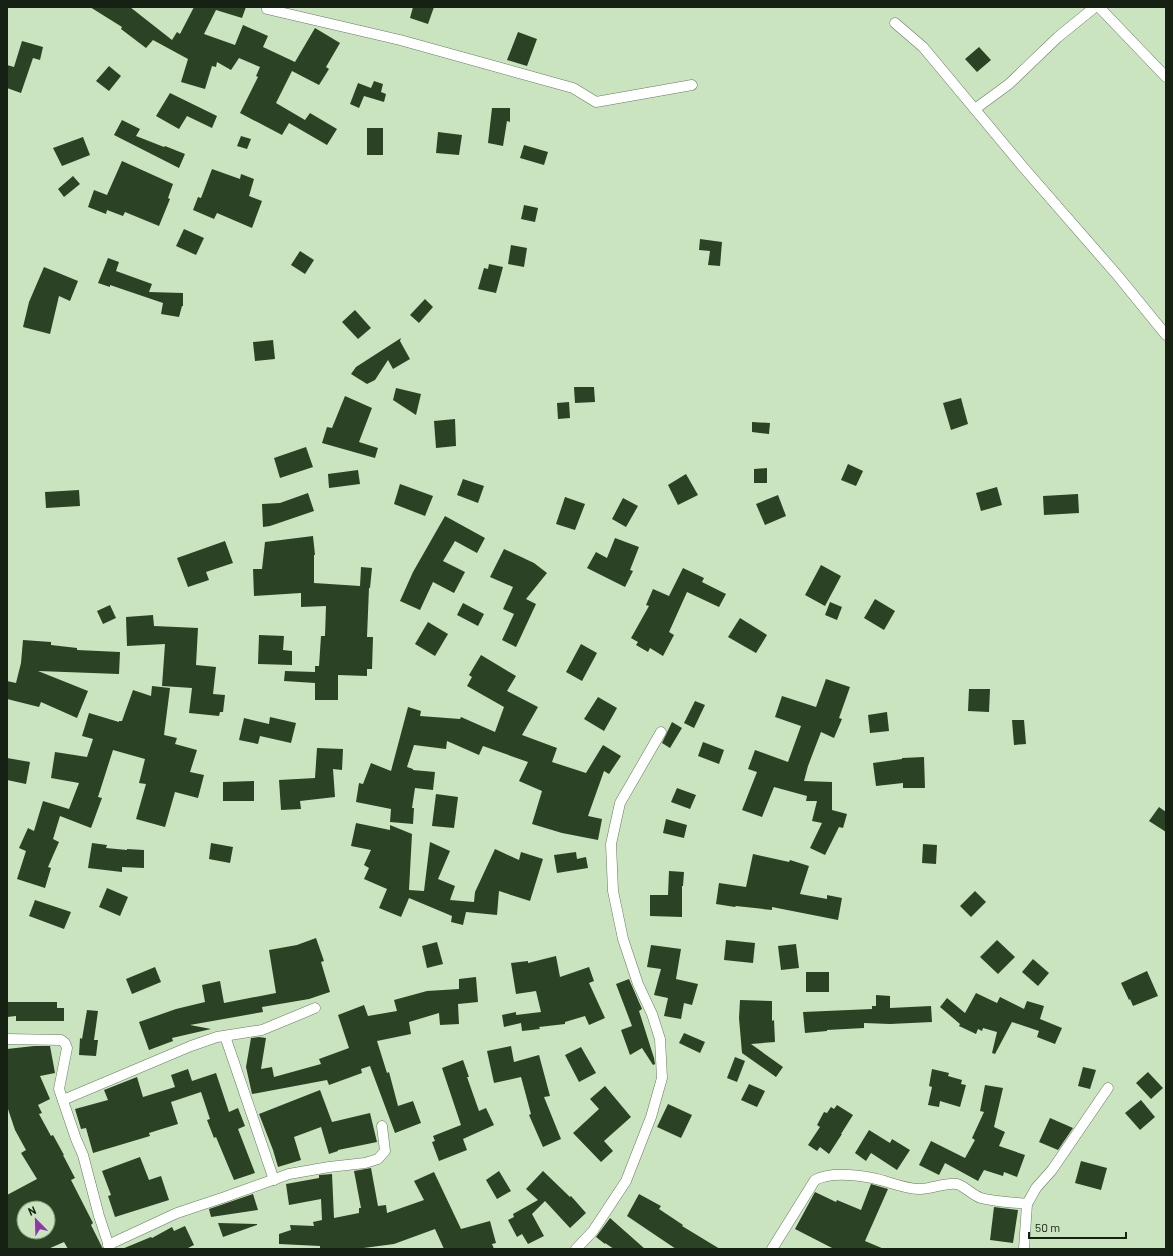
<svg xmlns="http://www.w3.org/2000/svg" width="1173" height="1256" viewBox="0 0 1173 1256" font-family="Barlow,sans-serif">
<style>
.building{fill:#2c4224;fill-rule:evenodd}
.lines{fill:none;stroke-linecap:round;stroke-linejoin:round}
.street-casing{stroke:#657d5c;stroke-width:11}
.street{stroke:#fff;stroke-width:10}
</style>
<rect width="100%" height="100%" fill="#c9e4bf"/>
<g class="building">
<path d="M90,7H130L172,40L177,32L180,34L194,7H246L242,18L216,10L204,34L235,45L243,25L268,36L263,47L295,62L315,28L340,43L326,67L329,69L319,85L292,71L276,103L305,120L310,113L337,129L327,145L289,123L282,135L240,113L258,77L256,76L260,67L239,58L231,70L217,62L216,67L212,66L205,89L181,82L188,59L153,40L146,48L121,29L122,27Z"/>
<path d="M413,7H434L428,24L410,18Z"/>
<path d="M518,32L537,39L527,66L507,60Z"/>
<path d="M22,41L43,47L40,60L33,58L21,93L7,88V65L14,67Z"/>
<path d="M979,47L991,60L977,72L965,59Z"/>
<path d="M109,66L121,76L109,91L96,81Z"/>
<path d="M374,81L383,84L381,92L386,94L384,102L364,96L359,108L350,104L358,83L371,88Z"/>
<path d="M170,93L217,116L212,128L187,116L179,129L156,116Z"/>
<path d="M492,108H510V122L507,121L503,146L488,143Z"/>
<path d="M122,120L140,129L136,136L164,147L165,146L185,154L179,168L114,135Z"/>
<rect x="367" y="128" width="16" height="27"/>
<path d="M438,132L462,135L459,155L436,153Z"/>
<path d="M241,136L251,139L247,149L237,146Z"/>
<path d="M83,137L90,155L62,166L53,148Z"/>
<path d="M524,145L548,152L544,165L520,158Z"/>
<path d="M122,161L173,184L168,198L170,199L159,226L125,212L123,216L107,210L106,214L88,207L94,190L107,195Z"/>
<path d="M212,169L240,179L241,174L254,179L249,196L262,201L252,228L217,213L214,219L193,210L198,197L201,198Z"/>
<path d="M73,176L80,184L64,197L58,189Z"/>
<path d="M524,205L538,208L535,222L521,219Z"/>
<path d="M184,229L204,238L196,255L176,246Z"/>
<path d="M700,239L722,242L720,266L708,265L710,251L699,250Z"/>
<path d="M511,245L527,248L524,267L508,264Z"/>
<path d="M300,251L314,260L305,274L291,265Z"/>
<path d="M108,258L119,262L116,271L152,284L149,292L183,293V306H182L179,317L161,314L163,303L110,285V287L98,283Z"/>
<path d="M489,264L503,267L496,293L478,289L484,268L488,269Z"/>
<path d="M44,267L78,281L70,301L59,296L50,334L23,327L29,302Z"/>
<path d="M425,299L433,307L419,323L410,315Z"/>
<path d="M355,310L371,328L358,339L342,322Z"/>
<path d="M401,338L400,341L410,359L393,369L388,360L375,380L367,384L351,374L356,367Z"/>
<path d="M273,340L275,359L255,361L253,342Z"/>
<path d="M574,387H594L595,402L575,403Z"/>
<path d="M396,388L421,394L416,415L393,400Z"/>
<path d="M345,396L372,408L359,442L378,448L375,458L322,443L327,427L332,428Z"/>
<path d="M961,398L968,424L951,430L943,403Z"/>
<path d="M569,402L570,418L558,419L557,403Z"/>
<path d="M455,419L456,446L436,448L434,421Z"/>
<path d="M752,422L770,423L769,434L752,432Z"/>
<path d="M306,447L313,467L280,478L274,458Z"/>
<path d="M848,464L863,471L856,486L841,480Z"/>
<path d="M767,468V483H754V469Z"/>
<path d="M358,470L360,484L329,488L328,474Z"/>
<path d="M686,474L698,495L678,505L668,485Z"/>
<path d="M463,479L484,486L478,503L457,495Z"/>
<path d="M400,484L433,496L425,516L394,504Z"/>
<path d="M997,487L1002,505L981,511L976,493Z"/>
<path d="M79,490L80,506L46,508L45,492Z"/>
<path d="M308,493L314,511L270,526L263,527L262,504L280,503Z"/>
<path d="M1078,494L1079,513L1044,515L1043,496Z"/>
<path d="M778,495L786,516L765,525L756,504Z"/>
<path d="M565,497L585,504L575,530L556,524Z"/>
<path d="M623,498L638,506L626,527L612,519Z"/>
<path d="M445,516L485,538L477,553L455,541L443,561L465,572L454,593L433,582L420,610L400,601L413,572Z"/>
<path d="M313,536L315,555H314V583L360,586L361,567L372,568L370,588H369L367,637H373L372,669H367V676L338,675V700H315V683L284,681L285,671L315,672V666H319L321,636H325L326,606L301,607V593L254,596L253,569H262L265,542Z"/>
<path d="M615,538L639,547L630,570L633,571L625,587L587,568L596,552L607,558Z"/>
<path d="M225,541L233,563L206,572L209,580L188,587L177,558Z"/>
<path d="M504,549L534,563L547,573L526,599L536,604L516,647L502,640L514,614L503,609L513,587L490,577Z"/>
<path d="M821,565L841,576L825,606L805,595Z"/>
<path d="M683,568L704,578L702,582L726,594L719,607L687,592L669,632L674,635L663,656L650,648L648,652L636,645L638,642L631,638L649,606L646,605L653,589L669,596Z"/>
<path d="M875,599L895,611L884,630L864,618Z"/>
<path d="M830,602L842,607L837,620L825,615Z"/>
<path d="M463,603L484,614L478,626L457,615Z"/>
<path d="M110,605L116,618L103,624L97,611Z"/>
<path d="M153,615L154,626L198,628L196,665L216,667L213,694L225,695L223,712H220L219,716L189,713L192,688L162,686L165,644L127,646L126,617Z"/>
<path d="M740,618L767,635L756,653L728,637Z"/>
<path d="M428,622L448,634L435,656L415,644Z"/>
<path d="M259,635L284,636L283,650L292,651V665L258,664Z"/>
<path d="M23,640L51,642V645L77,648V650L120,652L119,674L38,671L88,691L77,718L41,702L39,707L7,699V681L16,683L21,663Z"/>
<path d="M581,644L597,653L582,681L566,672Z"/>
<path d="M481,655L516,676L507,691L538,707L522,735L557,748L552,762L586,773L603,745L621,756L609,774L604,771L588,816L602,819L598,840L562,833L532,824L542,791L519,781L528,762L483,746L479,755L447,741L446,749L414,745L407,767L413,769V770L435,772L433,790L415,788L412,808H414L413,824L390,822L391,809L356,802L359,783L363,784L371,763L391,771L408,707L421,711L420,716L460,719L461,717L495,732L504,707L467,686L472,677L469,675Z"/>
<path d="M826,679L850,687L839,718L842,719L834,738L821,732L808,766L804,781L832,782V810L847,814L843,828L839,827L825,855L810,848L822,823L812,821L817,801H806L807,796L774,787L762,817L742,810L757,772L748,769L755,750L788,762L801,726L775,717L782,696L816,707Z"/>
<path d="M152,686L170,688L164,735L177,738L175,744L197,750L190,772L204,775L198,798L175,792L165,827L136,819L146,784L139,783L145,759L113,750L98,797L102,798L91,828L60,816L53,839L59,842L48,867L51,868L45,888L17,879L26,851L19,848L28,828L34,831L43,801L69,809L79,783L51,778L55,752L87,757L93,739L82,736L89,713L119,722V721H122L133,690L151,696Z"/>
<path d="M969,689H990L989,712L968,711Z"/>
<path d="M598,697L617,708L604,731L584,719Z"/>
<path d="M695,701L705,705L694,728L684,723Z"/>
<path d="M887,712L889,731L870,733L868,715Z"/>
<path d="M270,717L296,723L291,743L260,736L258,744L239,740L244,718L269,724Z"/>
<path d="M1012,720H1024L1026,744L1014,745Z"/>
<path d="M672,722L682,728L670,748L662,743Z"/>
<path d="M703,742L724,750L719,764L698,756Z"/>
<path d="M317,748L343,749L342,770L333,769L335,797L300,801L301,809L281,810L279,780L315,778Z"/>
<path d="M924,757L925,788H903V783L876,786L873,763L902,759V758Z"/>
<path d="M7,758L30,762L26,784L7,780Z"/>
<path d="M254,781V801H223V782Z"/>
<path d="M677,788L696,795L690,809L671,802Z"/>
<path d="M436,794L458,797L454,828L432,826Z"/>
<path d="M1159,807L1166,812V832L1149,821Z"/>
<path d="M666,819L687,825L684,838L663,833Z"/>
<path d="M356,823L390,830V825L412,834L409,890L424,891L430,842L450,851L438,879L455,886L450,900L474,902L475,892L495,849L519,860L521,852L543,859L530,901L499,891L497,915L466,912L463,925L451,922L452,916L409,898L401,917L379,908L387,889L364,879L369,868L364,865L371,850L351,846Z"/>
<path d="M92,843L107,845L106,848L127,850V849L144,850V868L122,867V872L88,868Z"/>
<path d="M211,843L233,847L230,863L209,859Z"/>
<path d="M923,844L937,845L936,864L922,863Z"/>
<path d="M576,852L577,859L586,857L588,868L557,873L554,855Z"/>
<path d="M753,854L789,862L790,860L809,866L800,894L827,899V895L842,898L838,920L772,907V910L736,906L735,907L716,904L719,883L746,887Z"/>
<path d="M669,871L684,872L683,886H682V917L650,916V895H668Z"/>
<path d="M107,888L128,897L120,916L99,907Z"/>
<path d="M975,891L986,902L971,917L960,906Z"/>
<path d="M35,900L71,912L64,929L29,916Z"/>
<path d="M316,938L324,961L321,962L330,992L309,999L262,1007L263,1012L190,1025L211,1029L172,1038L173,1041L149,1050L139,1022L176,1009L205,1002L202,985L220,981L224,1003L276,993L269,950L297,945Z"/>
<path d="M726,940L755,943L753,963L724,960Z"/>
<path d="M997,940L1015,957L998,974L980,957Z"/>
<path d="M437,942L443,964L427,968L422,946Z"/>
<path d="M796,944L799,968L781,970L778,946Z"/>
<path d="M651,945L681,949L676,979L698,984L692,1005L684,1003L681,1019L664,1016L668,998L654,995L661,969L647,967Z"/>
<path d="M556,956L560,977L589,967L594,981L589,983L605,1018L589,1025L585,1016L565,1022V1024L539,1027L540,1029L522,1031L521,1023L504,1027L502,1015L516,1012V1015L541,1012L536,991L516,994L511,963L528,961V963Z"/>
<path d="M1033,959L1049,973L1038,986L1022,972Z"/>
<path d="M155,967L161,982L132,994L126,979Z"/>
<path d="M1147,971L1158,996L1133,1006L1130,999L1129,1000L1121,983Z"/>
<rect x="806" y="972" width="23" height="20"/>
<path d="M476,977L478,1002L458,1004L459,1024L440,1025L439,1013L409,1022L411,1034L377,1041L387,1073L389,1072L398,1106L413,1101L421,1123L395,1133L370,1066L361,1069L362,1073L329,1085L327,1080L252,1094L246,1067L251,1038L259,1037L266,1038L261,1069L272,1067L274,1077L321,1064L319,1059L349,1048L338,1015L364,1005L368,1016L397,1011L394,1000L427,991L459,989V979Z"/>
<path d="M629,979L642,1009L639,1011L654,1058L655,1064L653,1065L642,1048L630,1055L621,1030L632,1026L616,984Z"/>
<path d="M976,993L997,1003L1000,997L1024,1009L1027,1001L1044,1006L1040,1019L1062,1028L1055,1044L1037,1037L1039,1031L1012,1022L995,1054L992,1053L997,1032L983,1028L982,1031L978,1029L976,1034L959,1026L960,1024L940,1007L947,998L965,1013Z"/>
<path d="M876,995L890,996V1008L931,1006L932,1022L890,1024L864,1023V1028L827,1030V1031L805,1033L803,1012L872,1009V1006H876Z"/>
<path d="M740,1000L772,1001V1021L774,1020L775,1042L751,1044L783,1067L776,1077L742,1053L739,1018Z"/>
<path d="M7,1002H57V1008H64V1021H16V1016L7,1017Z"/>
<path d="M87,1010L98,1011L94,1040H98L96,1056L79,1055L80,1038L82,1039Z"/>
<path d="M684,1033L705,1042L700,1053L679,1043Z"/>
<path d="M34,1046H50L55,1073L40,1076L50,1099L38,1105L42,1113L39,1114L51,1136L53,1135L64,1155H63L75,1178L71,1180L93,1223L91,1225L103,1249H68L64,1242L48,1249H7V1195L37,1179L21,1153L26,1150L15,1130L7,1106V1049ZM24,1208H48V1232H24Z"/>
<path d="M511,1046L514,1062L539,1055L550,1096L544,1097L561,1139L543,1147L529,1115L531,1114L521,1077L494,1083L487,1051Z"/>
<path d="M581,1047L596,1073L579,1082L565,1055Z"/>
<path d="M735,1057L745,1061L737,1082L727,1078Z"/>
<path d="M463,1060L469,1077H467L479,1111L486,1108L494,1125L463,1139L467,1150L439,1161L432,1142L435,1141L433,1136L461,1125L442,1068Z"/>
<path d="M1083,1067L1096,1070L1090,1089L1078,1086Z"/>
<path d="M188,1069L192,1081L216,1073L229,1112L238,1108L245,1126L238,1129L255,1173L234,1180L216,1137L214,1138L207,1120L210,1119L201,1092L171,1102L178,1124L149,1133L150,1136L93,1153L86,1128L81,1129L75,1109L108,1100L104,1090L137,1077L143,1097L175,1087L171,1075Z"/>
<path d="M932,1069L949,1073L948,1076L962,1080L961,1084L966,1085L960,1107L940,1101L939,1107L928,1105L932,1087L929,1086Z"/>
<path d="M1148,1072L1163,1088L1151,1099L1136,1083Z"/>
<path d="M749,1084L765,1091L757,1107L741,1100Z"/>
<path d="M985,1085L1003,1088L994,1127L1005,1132L999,1146L1025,1155L1017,1177L1004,1172L1003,1176L984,1170L978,1181L945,1163L939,1175L919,1165L931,1141L965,1158L975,1140L972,1138L984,1112L980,1111Z"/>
<path d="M605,1086L631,1117L604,1141L613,1151L601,1162L573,1133L599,1109L590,1099Z"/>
<path d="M320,1090L332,1122L370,1113L377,1142L338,1150V1151L329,1154L321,1127L294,1137L301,1160L278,1167L273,1150L259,1114Z"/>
<path d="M1141,1100L1155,1117L1140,1130L1125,1113Z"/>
<path d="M668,1104L692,1115L681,1138L657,1127Z"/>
<path d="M837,1105L853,1115L841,1134H842L829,1154L820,1147L817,1151L808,1145L820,1127L817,1125L824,1112L827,1113L831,1107L834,1109Z"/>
<path d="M1050,1118L1073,1128L1058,1150L1039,1142Z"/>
<path d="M869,1130L890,1143L892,1139L910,1150L897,1170L871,1153L866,1161L855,1153Z"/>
<path d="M140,1157L149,1180L161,1176L169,1200L115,1217L108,1196L111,1195L102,1171Z"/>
<path d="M1081,1161L1107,1168L1101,1190L1075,1183Z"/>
<path d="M371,1168L378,1206L386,1205L387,1213L424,1200L414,1181L434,1172L461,1229L490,1221L496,1243L492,1244L494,1249H444L435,1229L394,1244L356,1249H329V1248L320,1249V1246L279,1244V1234L291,1230L290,1225L314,1226L313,1222L322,1220L321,1199L289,1205L286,1184L319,1178V1175L332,1174L334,1218L359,1213V1208H361L354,1171Z"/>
<path d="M499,1171L511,1191L497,1199L486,1180Z"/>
<path d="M543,1171L570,1197L571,1196L586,1213L570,1228L545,1201L532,1214L544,1236L528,1244L522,1234L517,1237L508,1220L514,1217L513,1214L538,1200L526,1189Z"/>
<path d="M871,1184L888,1189L865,1241L884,1249H834L795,1229L815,1192L836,1202L837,1200L861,1210Z"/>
<path d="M253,1194L258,1210L211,1217L209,1209Z"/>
<path d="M639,1194L661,1206L659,1209L683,1225L682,1226L720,1249H676L627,1216Z"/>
<path d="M994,1207L1018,1210L1013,1243L990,1240Z"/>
<path d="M610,1218L645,1249H614L605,1243V1244L596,1237Z"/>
<path d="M218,1223L257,1224V1225L223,1237Z"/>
<path d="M185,1226L194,1245L186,1249H122L151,1237L152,1238L172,1227L174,1231Z"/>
</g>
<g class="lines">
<g class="street-casing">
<g id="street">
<path d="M267,7V9L400,40L573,88L596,102L692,85"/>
<path d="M1099,7L1166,77"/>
<path d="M895,23L923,47L1023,167L1118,276L1166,335"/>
<path d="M975,109L1009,84L1058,37L1095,7"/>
<path d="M225,1036L274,1180"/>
<path d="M7,1039L61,1040L65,1043L67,1048L59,1089L76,1139L83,1155L99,1216L110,1249"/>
<path d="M63,1100L191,1046L217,1037L262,1030L315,1008"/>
<path d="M108,1245L177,1213L225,1197L289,1174L329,1167L365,1163L378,1159L385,1151L382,1126"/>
<path d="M576,1249L593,1231L626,1181L651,1117L662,1078L660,1039L652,1014L638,984L623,939L613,891L611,844L620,803L661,732"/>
<path d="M772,1249L815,1180C830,1172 856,1175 872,1178C888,1181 904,1189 920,1189C931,1189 947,1182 957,1184C966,1187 972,1195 981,1198C995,1202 1012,1202 1027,1204"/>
<path d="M1024,1249L1027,1204L1036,1188L1052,1170L1108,1088"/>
</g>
</g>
<use href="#street" class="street"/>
</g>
<rect width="1173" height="1256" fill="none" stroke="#172113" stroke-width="16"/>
<g transform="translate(36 1220) rotate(337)"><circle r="19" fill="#c9e4bf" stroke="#82967a"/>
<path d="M0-3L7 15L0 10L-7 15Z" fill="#8d39a7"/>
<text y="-6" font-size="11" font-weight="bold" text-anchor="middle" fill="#172113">N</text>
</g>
<path d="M1029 1232v6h97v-6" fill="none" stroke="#172113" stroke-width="2"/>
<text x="1035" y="1232" font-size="12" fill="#172113" stroke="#c9e4bf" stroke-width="3" paint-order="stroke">50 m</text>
</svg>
